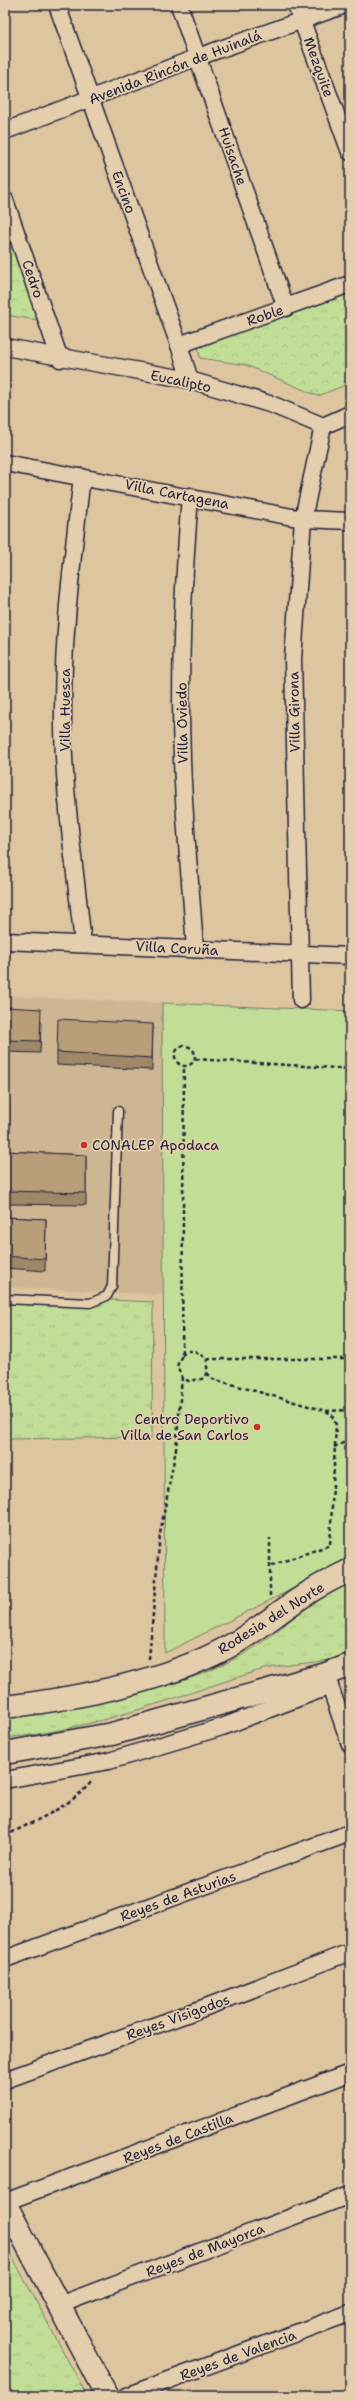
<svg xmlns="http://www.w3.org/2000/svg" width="355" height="2401" viewBox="0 0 355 2401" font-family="'Shantell Sans',sans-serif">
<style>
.built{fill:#ceb692}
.grass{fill:url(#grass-tufts);stroke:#728068}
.park{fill:url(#park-crowns);stroke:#728068}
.garden{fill:#c2de96;stroke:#728068}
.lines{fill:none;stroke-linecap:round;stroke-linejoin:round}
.lane-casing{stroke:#22223b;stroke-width:11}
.street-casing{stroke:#22223b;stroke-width:19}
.secondary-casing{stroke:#22223b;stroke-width:25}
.path{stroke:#22223b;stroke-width:2.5;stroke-dasharray:4 3;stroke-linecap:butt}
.lane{stroke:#e4ceae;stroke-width:8}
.street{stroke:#e4ceae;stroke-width:16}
.secondary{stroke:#e4ceae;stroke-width:22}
.wall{fill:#9e8868;stroke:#22223b}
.building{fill:#b89e79;stroke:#22223b}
.poi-dot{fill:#c8321e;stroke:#e4ceae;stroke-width:1.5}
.labels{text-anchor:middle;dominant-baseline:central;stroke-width:3.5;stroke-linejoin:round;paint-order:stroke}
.street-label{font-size:14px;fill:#22223b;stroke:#e4ceae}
.poi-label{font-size:14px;fill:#22223b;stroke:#e4ceae;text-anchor:start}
</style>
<defs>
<pattern id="grass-tufts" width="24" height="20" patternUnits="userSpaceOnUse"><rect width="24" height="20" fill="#c2de96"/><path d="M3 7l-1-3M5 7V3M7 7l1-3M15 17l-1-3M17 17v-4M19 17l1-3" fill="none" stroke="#a6be82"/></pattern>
<pattern id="park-crowns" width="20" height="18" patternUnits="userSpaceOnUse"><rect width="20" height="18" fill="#c2de96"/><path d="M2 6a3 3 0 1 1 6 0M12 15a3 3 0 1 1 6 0" fill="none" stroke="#a6be82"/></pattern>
</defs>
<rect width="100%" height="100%" fill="#ddc5a0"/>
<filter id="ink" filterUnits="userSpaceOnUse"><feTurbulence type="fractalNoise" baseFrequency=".025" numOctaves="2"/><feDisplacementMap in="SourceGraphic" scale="8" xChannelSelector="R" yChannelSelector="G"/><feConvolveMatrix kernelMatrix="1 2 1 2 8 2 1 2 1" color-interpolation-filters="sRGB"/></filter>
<g filter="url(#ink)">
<path class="built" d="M5,996L162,1003L163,1295L5,1287Z"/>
<g class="grass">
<path d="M5,1295L153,1302L152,1437L5,1439Z"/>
<path d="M350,1582V1655C319,1665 286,1662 254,1672C172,1698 92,1730 5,1738V1715C84,1704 171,1695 242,1655C271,1639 295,1614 323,1596C331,1591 341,1587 350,1582Z"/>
<path d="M6,2245L87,2396H5Z"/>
</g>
<g class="park">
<path d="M5,223L38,320L5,315Z"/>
<path d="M350,292V383L318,396L246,365L200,358L198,345Z"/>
</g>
<path class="garden" d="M162,1003L350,1011V1560L165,1653Z"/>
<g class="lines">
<g class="lane-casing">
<path id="lane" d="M5,1299L90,1303L107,1296L112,1286L118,1111"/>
</g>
<g class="street-casing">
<g id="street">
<path d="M57,5L179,345L190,380"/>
<path d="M179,5L286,308"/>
<path d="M296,5L350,152"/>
<path d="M5,131L198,57L345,5"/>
<path d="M5,200L60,359"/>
<path d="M179,345L350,284"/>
<path d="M5,347L190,380L273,405L323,426L350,414"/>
<path d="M5,463L303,519L350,521"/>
<path d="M82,477C73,554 63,631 63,709C62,787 75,866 83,944"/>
<path d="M190,496C183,584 179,671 182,759C184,822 191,886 195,949"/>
<path d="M5,941L350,956"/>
<path d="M301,1000L293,659L303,519L323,426"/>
<path d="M327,1678L350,1744"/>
<path d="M5,1780L109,1761L222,1727L330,1686"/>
<path d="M5,1959L350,1833"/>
<path d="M5,2080L206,2007L350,1952"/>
<path d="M5,2202L350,2073"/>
<path d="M59,2305L350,2195"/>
<path d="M126,2396L350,2313"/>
</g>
</g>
<g class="secondary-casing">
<g id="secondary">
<path d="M5,1707C79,1698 170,1681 235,1643C259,1629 281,1610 305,1595C319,1585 335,1578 350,1570"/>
<path d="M5,1753L112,1734L326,1674L350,1665"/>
<path d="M5,2203L107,2396"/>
</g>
</g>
<g class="path">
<circle cx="185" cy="1056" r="10"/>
<path d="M196,1059L350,1069"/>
<path d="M182,1355L188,1351H195L207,1359V1373L202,1379L188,1381L182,1377L177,1366L182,1355L184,1066"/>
<path d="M207,1359H350"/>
<path d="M207,1373L213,1379L326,1411L332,1415L336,1425L330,1545L270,1566"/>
<path d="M326,1411L350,1410"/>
<path d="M334,1447L350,1440"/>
<path d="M270,1596V1538"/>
<path d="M149,1659L160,1534L176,1449L182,1377"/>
<path d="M5,1836C34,1821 71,1807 92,1781"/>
</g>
<use href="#lane" class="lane"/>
<use href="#street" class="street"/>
<use href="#secondary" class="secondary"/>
</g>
<g class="wall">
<path d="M5,1007L41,1021L40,1053L5,1052Z"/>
<path d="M153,1024L152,1070L57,1065V1052Z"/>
<rect x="5" y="1100" width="4" height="46"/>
<path d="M5,1151L86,1155V1205L5,1204Z"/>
<path d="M5,1217L46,1219L45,1271L5,1268Z"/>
</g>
<g class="building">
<path d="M5,1007L41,1009L40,1041L5,1040Z"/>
<path d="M58,1019L153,1024L152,1058L57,1052Z"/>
<rect x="5" y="1100" width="4" height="34"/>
<path d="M5,1151L86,1155V1193L5,1191Z"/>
<path d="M5,1217L46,1219L45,1259L5,1256Z"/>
</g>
</g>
<g class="poi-dot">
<circle cx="84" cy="1145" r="4"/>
<circle cx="257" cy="1427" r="4"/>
</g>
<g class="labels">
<g class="street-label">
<text transform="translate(175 67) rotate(-21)">Avenida Rincón de Huinalá</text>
<text transform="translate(319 67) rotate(70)">Mezquite</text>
<text transform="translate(233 156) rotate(71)">Huisache</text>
<text transform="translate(124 192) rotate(70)">Encino</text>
<text transform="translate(33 279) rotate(71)">Cedro</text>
<text transform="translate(265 315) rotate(-19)">Roble</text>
<text transform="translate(181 381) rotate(12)">Eucalipto</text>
<text transform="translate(177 494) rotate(11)">Villa Cartagena</text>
<text transform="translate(65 710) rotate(-90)">Villa Huesca</text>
<text transform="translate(294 712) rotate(-91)">Villa Girona</text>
<text transform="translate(182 723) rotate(-91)">Villa Oviedo</text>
<text transform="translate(177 948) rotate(3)">Villa Coruña</text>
<text transform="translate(271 1618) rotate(-32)">Rodesia del Norte</text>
<text transform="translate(178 1896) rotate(-20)">Reyes de Asturias</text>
<text transform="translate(178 2017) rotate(-20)">Reyes Visigodos</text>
<text transform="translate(178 2138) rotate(-21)">Reyes de Castilla</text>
<text transform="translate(205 2250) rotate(-21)">Reyes de Mayorca</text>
<text transform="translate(238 2355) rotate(-20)">Reyes de Valencia</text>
</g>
<g class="poi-label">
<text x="92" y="1145">CONALEP Apodaca</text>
<text x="249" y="1419" text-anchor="end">Centro Deportivo<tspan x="249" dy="16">Villa de San Carlos</tspan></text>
</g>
</g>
<rect width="355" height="2401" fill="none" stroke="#e4ceae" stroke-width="20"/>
<rect x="10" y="10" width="335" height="2381" fill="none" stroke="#22223b" stroke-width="1.5" filter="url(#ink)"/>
</svg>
